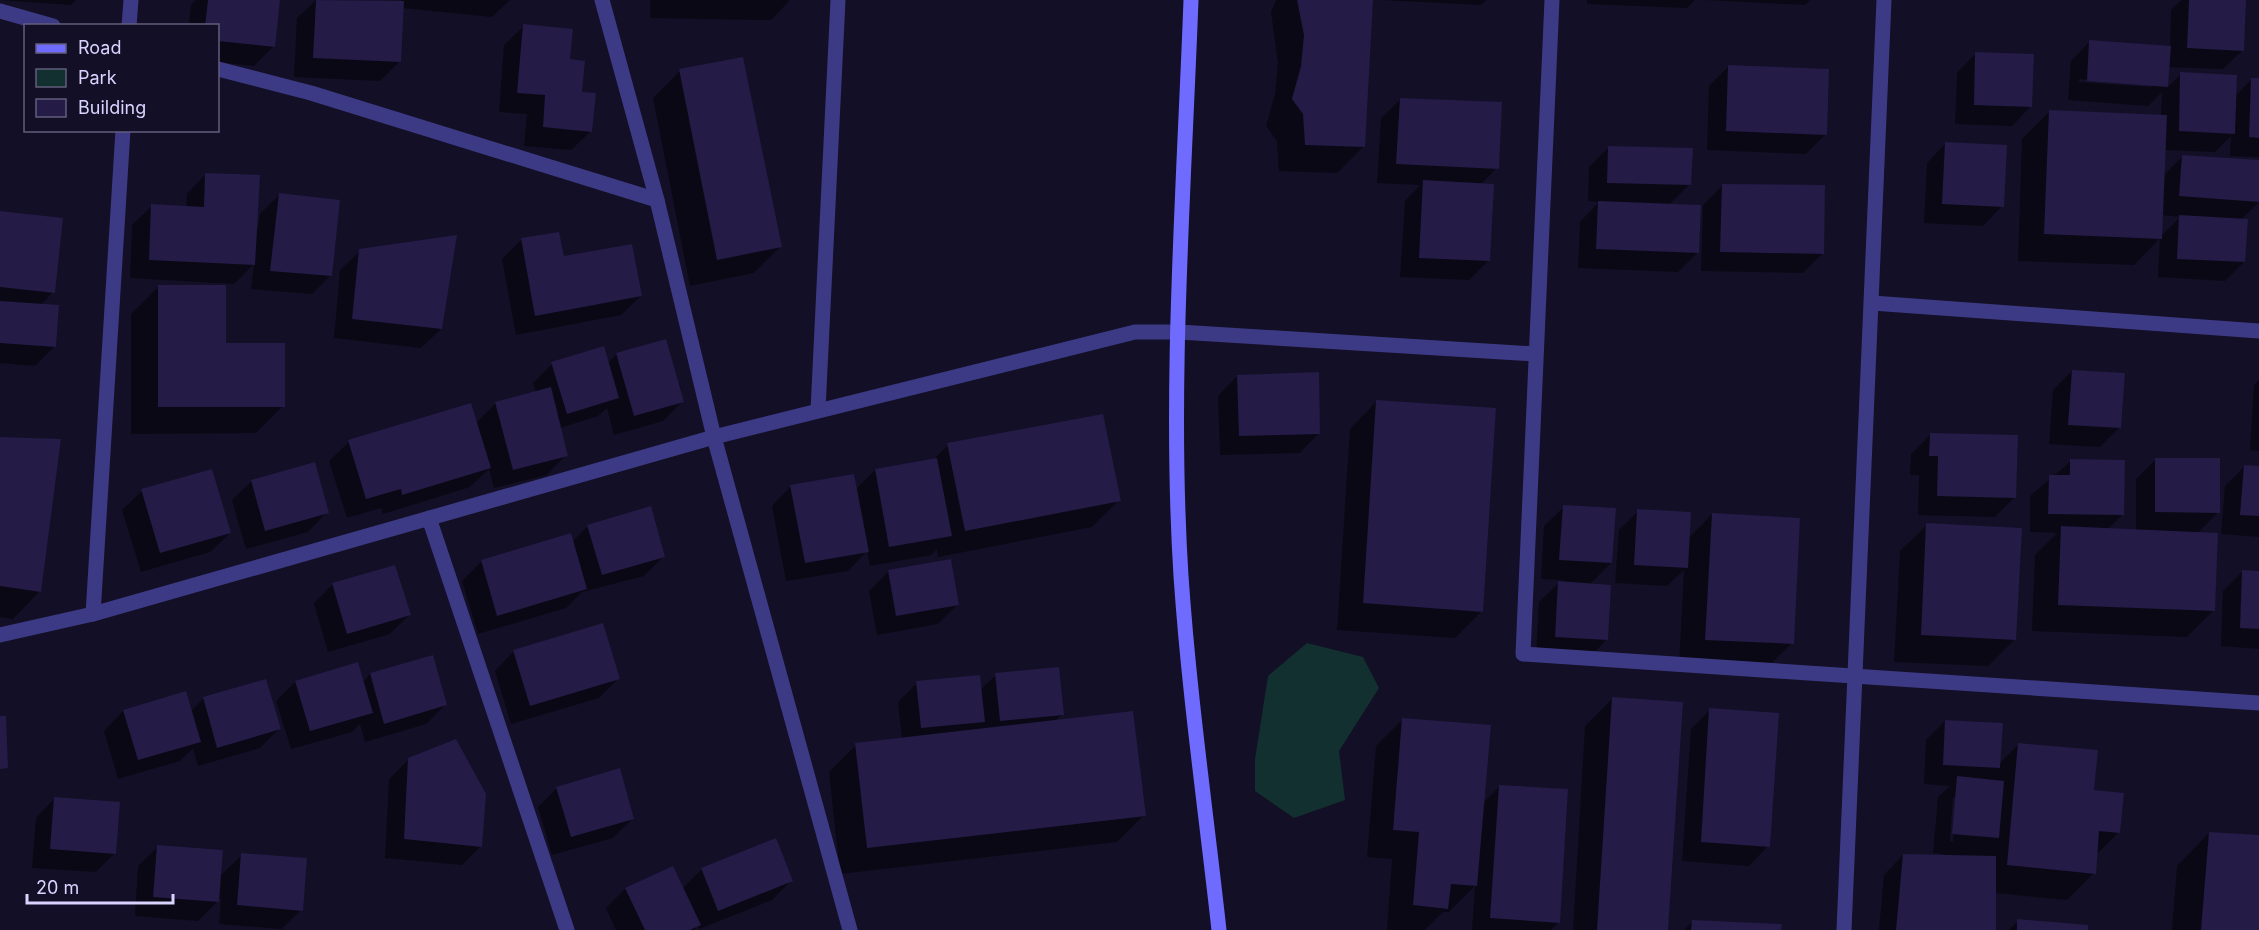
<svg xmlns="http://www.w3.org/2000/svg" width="2259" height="930" viewBox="0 0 2259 930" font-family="Inter,sans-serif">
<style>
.green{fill:#12302f}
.shadow{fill:#0007;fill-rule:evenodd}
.building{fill:#241b47}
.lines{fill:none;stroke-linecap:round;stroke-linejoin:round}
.street{stroke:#3d3a85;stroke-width:15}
.secondary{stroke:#6f6bff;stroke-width:15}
</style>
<rect width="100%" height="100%" fill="#130f26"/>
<path class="green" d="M1307,643L1363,657L1379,688L1339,751L1345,800L1294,818L1255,791V759L1268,676Z"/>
<g class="shadow">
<path d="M0,0H76L71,5Z"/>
<path d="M195,0H278L274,46L254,66L218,62V26H189L191,5Z"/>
<path d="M316,0L401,2V0H510L492,17L402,8L399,62L380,81L294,77L297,18Z"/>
<path d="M650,0H790L771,20L650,18Z"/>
<path d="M1276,0H1372L1364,146L1337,173L1279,171L1277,141L1266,126L1275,94L1278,63L1271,12Z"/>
<path d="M1381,0H1486L1481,5Z"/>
<path d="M1587,0H1695L1687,8L1587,4Z"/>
<path d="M1705,0H1810L1805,5Z"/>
<path d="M2181,0H2245L2243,50L2223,69L2168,67L2167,88L2181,74L2235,96L2252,79H2259V157L2230,156L2231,136L2215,152L2164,150L2163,176L2182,157L2259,161V202L2241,220L2244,262L2225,281L2158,277L2160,238L2134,265L2018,261L2022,139L2049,112L2161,116L2162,92L2148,106L2068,100L2071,61L2090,41L2170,47L2171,10ZM2079,79L2151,84V87L2079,82ZM2161,215L2180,217L2161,236Z"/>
<path d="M524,26L568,61L591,131L571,150L524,146L527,114L499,112L504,45Z"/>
<path d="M1976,53L2031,106L2012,126L1955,124L1957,73Z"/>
<path d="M1728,67L1826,134L1806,154L1707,150L1709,86Z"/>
<path d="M680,71L781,246L754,273L690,286L653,98Z"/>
<path d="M1401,99L1497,168L1480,185L1488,261L1469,280L1400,277L1405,201L1420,185L1377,183L1381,118Z"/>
<path d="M1946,143L2002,206L1983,226L1924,223L1927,163Z"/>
<path d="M1609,147L1690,184L1669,205L1697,253L1678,272L1578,268L1580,222L1599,202L1588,201L1589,167Z"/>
<path d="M206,174L256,228H258L260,214L279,195L331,275L312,294L251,289L254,264L234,284L130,278L132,225L152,206L186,208L187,194Z"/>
<path d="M1722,186L1822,254L1803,273L1701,271L1703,205Z"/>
<path d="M0,213L53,292L41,305L55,346L35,366L0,363Z"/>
<path d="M557,233L562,258L641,296L621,315L516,335L502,259L521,240Z"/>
<path d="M360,251L441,329L421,348L334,338L340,270Z"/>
<path d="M158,287L283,406L256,433L131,434V314Z"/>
<path d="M617,354L682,402L663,421L614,435L607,408L598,416L560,428L566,455L547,475L494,488L489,469L470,487L383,514L381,508L347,518L329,461L349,442L476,423L496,403L536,393L533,383L552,364H607Z"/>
<path d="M2072,371L2120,427L2100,447L2049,444L2053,390Z"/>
<path d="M1237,376L1319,433L1300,453L1220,455L1218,396Z"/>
<path d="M2259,380V451L2250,450L2254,385Z"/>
<path d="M1376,402L1482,611L1455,638L1337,630L1350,429Z"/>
<path d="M1930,435L2014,498L1995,517L1918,515L1919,475H1910L1911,454Z"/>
<path d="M0,438L39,592L13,619L0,617Z"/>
<path d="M948,445L1119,500L1092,527L938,557L937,549L931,555L870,566L867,551L848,571L786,581L772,506L791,486L855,490L875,470L933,460Z"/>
<path d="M2155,460L2218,512L2197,534L2214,610L2187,637L2032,631L2035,555L2057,533L2030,532V496L2071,461L2123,514L2107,530L2136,531V479Z"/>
<path d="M2244,467L2259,468V537L2221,534L2225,486Z"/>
<path d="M252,481L327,512L308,532L246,549L232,500Z"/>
<path d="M142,491L230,533L210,552L141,572L122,510Z"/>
<path d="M1564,507L1611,563L1589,585L1607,639L1588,659L1536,656L1539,602L1562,580L1541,579L1544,526Z"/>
<path d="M1638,511L1688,539L1712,514L1792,643L1765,670L1679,666L1684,570L1667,586L1615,583L1619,530Z"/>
<path d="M1927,525L2015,639L1988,666L1894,662L1900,551Z"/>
<path d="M588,526L663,557L644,576L582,592L566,608L478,634L462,581L482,561L572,542Z"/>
<path d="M889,571L958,604L938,624L877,635L869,591Z"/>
<path d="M2242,572L2259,573V649L2221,646L2223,591Z"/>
<path d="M333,584L409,615L390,634L328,652L314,603Z"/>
<path d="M514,651L618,679L599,698L511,724L495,671Z"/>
<path d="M370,674L445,705L426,724L365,742L360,724L352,732L291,749L276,701L295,682L362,683Z"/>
<path d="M996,675L1062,714L1055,721L1144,815L1117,842L840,874L829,772L856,745L902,739L898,702L917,683L980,690Z"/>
<path d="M185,693L190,712L204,698L279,729L260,748L198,766L193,748L180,761L118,779L104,731L123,711Z"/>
<path d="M1612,699L1667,930H1573L1585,726Z"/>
<path d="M1710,710L1768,846L1749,866L1682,861L1691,729Z"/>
<path d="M1403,719L1483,803L1500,786L1558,923L1551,930H1472L1475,886L1449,912H1443L1425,930H1387L1392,859L1367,857L1376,746Z"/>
<path d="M1945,721L1999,764L2019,744L2093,791L2118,833L2096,855L2094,873L2067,900L1994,893L1995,930H1879L1884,875L1903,855L1943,856V854L1933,853L1938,797L1950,786L1924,784L1926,740ZM1953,797H1956L1953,842L1950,841Z"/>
<path d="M409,759L481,846L462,865L385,858L389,779Z"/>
<path d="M557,788L633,818L613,838L552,855L538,807Z"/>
<path d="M55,798L115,853L96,872L32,868L36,818Z"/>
<path d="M2209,833L2259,837V930H2172L2177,866Z"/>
<path d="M158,847L219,877L242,855L301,910L282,929L219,924L221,898L198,921L135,916L138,866Z"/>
<path d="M672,868L682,889L702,869L791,881L772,900L699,929L698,926L694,930H616L606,908L625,889Z"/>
<path d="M2018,921L2086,930H2009Z"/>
<path d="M1692,922L1780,930H1684Z"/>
</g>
<g class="building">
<path d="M208,0H280L275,47L218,41V26H205Z"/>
<path d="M316,0L404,1L401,62L313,58Z"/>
<path d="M1297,0H1373L1365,147L1305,145L1303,114L1292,99L1301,66L1304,35Z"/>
<path d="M2189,0H2246L2244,51L2187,48Z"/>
<path d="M523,24L573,29L570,59L585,61L582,92L596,93L592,132L543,127L545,95L517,93Z"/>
<path d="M2089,40L2171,46L2168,87L2087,81Z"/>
<path d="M1975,52L2034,54L2032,107L1974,105Z"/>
<path d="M743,57L782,247L717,260L679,69Z"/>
<path d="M1728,65L1829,69L1827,135L1726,131Z"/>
<path d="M2180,72L2237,75L2235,134L2179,131Z"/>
<path d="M2251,78H2259V138L2249,137Z"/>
<path d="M1400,98L1502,102L1499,169L1396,164Z"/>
<path d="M2049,110L2167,115L2162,239L2044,234Z"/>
<path d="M1945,142L2007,145L2004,207L1942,204Z"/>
<path d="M1608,146L1693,148L1691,185L1607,183Z"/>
<path d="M2182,155L2259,160V202L2179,196Z"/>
<path d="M205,173L260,175L255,265L149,260L151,204L204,207Z"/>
<path d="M1423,180L1494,184L1490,261L1419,258Z"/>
<path d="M1722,184L1825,185L1824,254L1720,252Z"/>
<path d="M279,193L340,200L332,276L270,271Z"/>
<path d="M1598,201L1701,205L1699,253L1596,249Z"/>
<path d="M0,211L63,218L55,293L0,287Z"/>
<path d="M2179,215L2248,219L2245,262L2177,259Z"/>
<path d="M559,232L564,256L632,244L642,296L535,316L521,238Z"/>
<path d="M457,235L442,329L352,319L359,249Z"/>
<path d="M158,285H226V343H285V407H158Z"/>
<path d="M0,301L59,305L56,347L0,343Z"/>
<path d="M666,339L684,402L634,416L616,353Z"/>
<path d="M604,346L619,398L567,414L551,362Z"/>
<path d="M2072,370L2125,373L2121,428L2068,425Z"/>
<path d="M1319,372L1320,434L1239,436L1237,375Z"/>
<path d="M551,387L568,456L513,470L495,402Z"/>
<path d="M1376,400L1496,408L1483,612L1363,603Z"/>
<path d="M471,403L491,468L402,495L401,489L366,499L348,440Z"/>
<path d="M1103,414L1121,501L965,531L947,443Z"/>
<path d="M1930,433L2018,435L2016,498L1937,496L1938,456H1929Z"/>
<path d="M0,437L61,439L41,592L0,586Z"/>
<path d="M937,458L952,536L889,547L875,469Z"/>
<path d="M2155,458H2220V513L2155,512Z"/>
<path d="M2070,459L2125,460L2124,515L2048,514L2049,475H2070Z"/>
<path d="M315,462L329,513L265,531L251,480Z"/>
<path d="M2244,465L2259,466V516L2240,515Z"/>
<path d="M212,469L231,533L160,553L141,489Z"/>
<path d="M854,474L869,552L805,563L790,485Z"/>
<path d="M1563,505L1616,508L1612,563L1559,560Z"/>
<path d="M651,506L665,557L602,575L587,525Z"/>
<path d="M1637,509L1691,512L1688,568L1634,565Z"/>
<path d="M1712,513L1800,518L1794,644L1705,640Z"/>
<path d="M1926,523L2022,528L2016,640L1921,635Z"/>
<path d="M2061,526L2218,533L2215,611L2058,605Z"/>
<path d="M571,533L587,589L497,616L481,560Z"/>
<path d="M951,559L959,605L896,616L888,570Z"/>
<path d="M395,565L411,615L347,634L332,583Z"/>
<path d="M2242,570L2259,571V629L2240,628Z"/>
<path d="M1558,581L1611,585L1608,640L1555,637Z"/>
<path d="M603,623L620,679L530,706L513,650Z"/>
<path d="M433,655L447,705L384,724L370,673Z"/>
<path d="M358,662L373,713L310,731L295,681Z"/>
<path d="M1059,667L1064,715L1000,721L995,673Z"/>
<path d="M980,675L985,722L921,728L916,681Z"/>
<path d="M266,679L281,729L217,748L203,697Z"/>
<path d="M186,691L201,742L138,760L123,710Z"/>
<path d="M1612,697L1683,702L1668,930H1597Z"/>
<path d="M1709,708L1779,713L1770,847L1701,842Z"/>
<path d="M1133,711L1146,816L867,848L855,743Z"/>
<path d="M0,716H6L8,768L0,769Z"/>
<path d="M1402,718L1491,725L1477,886L1451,884L1448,909L1413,905L1419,832L1393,830Z"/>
<path d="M1945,720L2003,723L2000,768L1943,765Z"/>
<path d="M456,739L486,794L482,847L404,839L408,758Z"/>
<path d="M2018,743L2098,750L2094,790L2124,793L2120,833L2099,831L2096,874L2007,865Z"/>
<path d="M620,768L634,819L571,837L556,787Z"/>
<path d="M1957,776L2004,781L1999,838L1952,834Z"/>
<path d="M1499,785L1568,789L1560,923L1490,918Z"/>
<path d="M54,797L120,802L116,854L50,849Z"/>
<path d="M2209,832L2259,835V930H2201Z"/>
<path d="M776,838L793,881L718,911L701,868Z"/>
<path d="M157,845L223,850L219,902L153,897Z"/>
<path d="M241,853L307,858L303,911L237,905Z"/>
<path d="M1903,854L1996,856V930H1896Z"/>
<path d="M673,866L701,925L690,930H645L625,888Z"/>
<path d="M2017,919L2088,925V930H2017Z"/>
<path d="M1692,920L1782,924L1781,930H1691Z"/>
</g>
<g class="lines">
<g class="street">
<path d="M602,0L657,200L714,437L850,930"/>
<path d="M1552,0L1523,654L2259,703"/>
<path d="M0,11L53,26"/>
<path d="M129,26L131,0"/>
<path d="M218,69L311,93L657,200"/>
<path d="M1872,303L2259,331"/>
<path d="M818,410L838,0"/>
<path d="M429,518L567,930"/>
<path d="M93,614L123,130"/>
<path d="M0,635L93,614L714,437L1135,332H1179L1535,354"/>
<path d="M1844,930L1884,0"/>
</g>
<path class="secondary" d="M1191,0C1184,189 1169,387 1181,576C1189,694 1206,812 1219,930"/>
</g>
<rect x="24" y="24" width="195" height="108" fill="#130f26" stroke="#625e7d" stroke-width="1.5"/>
<rect x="36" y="44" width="30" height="9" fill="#6f6bff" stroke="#625e7d" stroke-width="1.5"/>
<text x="78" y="54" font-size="18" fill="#d9d4ff">Road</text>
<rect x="36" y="69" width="30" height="18" fill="#12302f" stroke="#625e7d" stroke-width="1.5"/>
<text x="78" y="84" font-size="18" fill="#d9d4ff">Park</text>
<rect x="36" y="99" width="30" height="18" fill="#241b47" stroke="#625e7d" stroke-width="1.5"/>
<text x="78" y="114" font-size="18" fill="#d9d4ff">Building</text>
<path d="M27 894v9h146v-9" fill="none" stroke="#d9d4ff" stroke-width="3"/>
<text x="36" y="894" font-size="18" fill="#d9d4ff" stroke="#130f26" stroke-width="4.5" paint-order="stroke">20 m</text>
</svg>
